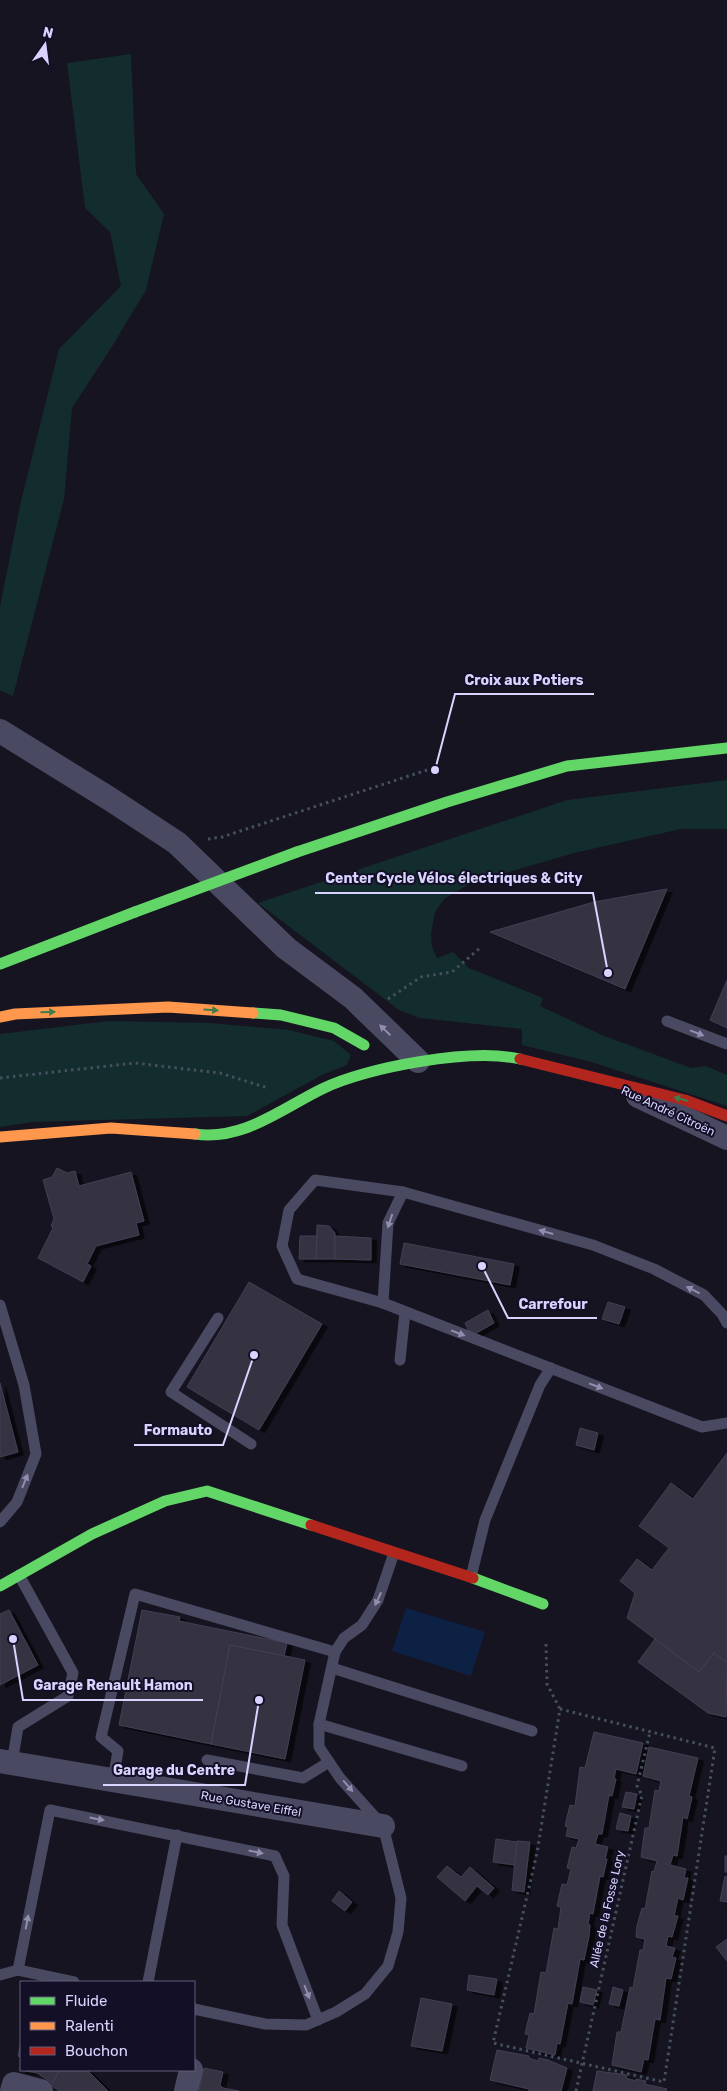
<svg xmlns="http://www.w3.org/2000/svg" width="727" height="2091" viewBox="0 0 727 2091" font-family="Rubik,sans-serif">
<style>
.green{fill:#132c2d}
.water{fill:#0d2144}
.building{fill:#343243;stroke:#433f54;filter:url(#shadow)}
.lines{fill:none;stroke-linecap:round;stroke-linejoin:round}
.path{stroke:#44505f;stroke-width:3;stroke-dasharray:2.5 4;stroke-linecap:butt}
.lane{stroke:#4a4962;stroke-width:11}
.street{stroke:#4a4962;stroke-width:24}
.fast{stroke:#63d668;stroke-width:11}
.slow{stroke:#ff974d;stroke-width:11}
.jam{stroke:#b3261e;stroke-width:11}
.fast-bridge{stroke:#63d668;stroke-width:11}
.oneway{fill:#3f7c4a}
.oneway2{fill:#928eb0}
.labels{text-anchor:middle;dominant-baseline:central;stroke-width:4;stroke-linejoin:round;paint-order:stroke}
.street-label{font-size:12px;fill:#d9d4ff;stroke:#130f26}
.leader{fill:none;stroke:#d9d4ff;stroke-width:2}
.callout-dot{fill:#d9d4ff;stroke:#130f26;stroke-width:2}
.callout-label{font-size:14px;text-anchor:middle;font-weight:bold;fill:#d9d4ff;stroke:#130f26;stroke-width:4;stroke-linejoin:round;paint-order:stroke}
</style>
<defs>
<filter id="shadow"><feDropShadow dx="5.5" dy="3" stdDeviation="0" flood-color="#0009"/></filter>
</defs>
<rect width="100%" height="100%" fill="#161421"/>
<g class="green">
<path d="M131,54L136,174L164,214L146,290L111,348L72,408L64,499L13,696L0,690V606L21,501L59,349L121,286L110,232L85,208L67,63Z"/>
<path d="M727,780V829H681L574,853L471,883L444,899L435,912L431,933L432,947L437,958L453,952L469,968L543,998L540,1006L602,1035L691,1068L706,1066L727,1075V1106L591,1062L522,1045V1029L420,1018L399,1010L258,903L567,800Z"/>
<path d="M109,1021L210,1023L289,1030L334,1041L351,1055L347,1065L322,1075L247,1116L33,1122L0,1127V1034Z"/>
</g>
<path class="water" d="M406,1608L485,1632L471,1676L392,1651Z"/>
<g class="building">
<path d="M667,889L625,989L490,932L594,902Z"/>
<path d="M727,980V1028L710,1020Z"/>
<path d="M57,1168L67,1173L75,1171L79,1186L131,1172L144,1221L136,1223L139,1235L96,1246L87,1264L91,1266L83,1282L38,1258L53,1228L51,1226L54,1219L43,1180L52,1177Z"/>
<path d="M317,1225L329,1226L335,1233V1259H316Z"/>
<path d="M300,1236H317L316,1259H299Z"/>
<path d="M335,1236L371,1238V1260L335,1259Z"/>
<path d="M404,1243L514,1264L510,1285L400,1264Z"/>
<path d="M249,1282L322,1324L259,1430L187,1387Z"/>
<path d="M608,1302L625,1307L619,1324L602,1319Z"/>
<path d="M488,1310L494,1323L471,1336L465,1323Z"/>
<path d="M0,1383L18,1452L0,1457Z"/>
<path d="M580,1428L598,1433L594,1450L576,1445Z"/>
<path d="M727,1453V1663L714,1653L699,1672L627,1618L635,1593L620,1581L637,1559L652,1570L669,1548L639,1526L671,1483L693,1499Z"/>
<path d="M9,1610L38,1665L0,1685V1614Z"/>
<path d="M142,1610L180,1617L179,1621L287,1643L284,1656L230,1645L211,1744L119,1725Z"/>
<path d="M655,1639L699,1672L714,1653L727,1663L726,1717L708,1713L638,1662Z"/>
<path d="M230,1645L305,1660L285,1759L211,1744Z"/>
<path d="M594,1732L643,1743L636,1774L616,1769L614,1778L616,1779L612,1796L609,1795L602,1834H598L595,1844L608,1847L605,1859H607L603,1877L600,1876L593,1914L590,1913L588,1924L590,1925L589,1936L584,1960L580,1959L572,2004L568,2003L560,2044L557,2043L555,2055L526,2048L529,2035L525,2034L530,2013L534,2014L541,1972L546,1973L554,1928L558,1929L561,1907L557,1906L562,1884L567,1885L571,1869L567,1868L572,1847L576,1848L579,1839L566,1836L568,1827L565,1826L570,1805L575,1806L580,1767L585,1768Z"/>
<path d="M649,1747L698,1758L689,1796L692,1797L687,1819L683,1817L677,1856L673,1855L670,1865L686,1869L684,1878H688L683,1900L678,1898L674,1916H678L672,1937L668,1936L666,1946L675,1948L672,1957L676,1958L671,1979L666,1978L660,2020L655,2019L648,2060L644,2059L641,2072L612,2065L617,2032H621L630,1987L633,1988L640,1950H643L645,1939L636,1937L637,1926L642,1908L645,1909L652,1871L654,1872L657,1861L641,1857L645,1828H649L655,1790L659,1791L661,1781L643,1776Z"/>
<path d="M626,1792L637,1794L634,1809L622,1807Z"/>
<path d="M620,1813L631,1816L628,1831L616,1829Z"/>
<path d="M496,1839L517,1842L515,1865L493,1862Z"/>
<path d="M517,1841L530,1842L524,1892L512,1890Z"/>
<rect x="725" y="1856" width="2" height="16"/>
<path d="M447,1866L461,1877L470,1867L494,1888L488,1895L477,1886L465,1901L437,1877Z"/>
<path d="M725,1876L727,1877V1902L720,1901Z"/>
<path d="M339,1891L352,1902L345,1911L332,1901Z"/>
<path d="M727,1939V1961L716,1947Z"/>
<path d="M469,1975L497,1979L494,1995L467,1990Z"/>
<path d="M583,1987L597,1990L593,2005L580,2002Z"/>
<path d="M613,1987L623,1990L619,2006L609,2004Z"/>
<path d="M421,1998L452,2004L442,2051L411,2046Z"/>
<path d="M21,2042V2057L18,2056Z"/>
<path d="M497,2050L529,2056V2058L538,2061L539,2058L548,2060L567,2068L561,2091H529V2089L490,2080Z"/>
<path d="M21,2065V2070H60L52,2083L37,2073L20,2070Z"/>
<path d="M204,2068L223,2072L220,2085L223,2088L239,2091H199Z"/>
<path d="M60,2070H87L108,2091H59L51,2085Z"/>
<path d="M597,2071L627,2075L626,2078L636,2081V2079L646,2081L645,2084L667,2089L666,2091H593Z"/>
</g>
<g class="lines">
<g class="path">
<path d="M208,839L222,837L427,770"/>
<path d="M388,999L421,977L452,972L480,948"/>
<path d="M0,1078L135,1063L220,1073L268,1088"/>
<path d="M546,1644L547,1684L560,1709"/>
<path d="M560,1709L715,1748L664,2082L493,2043L537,1853Z"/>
<path d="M576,2091L642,1795L637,1786L650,1732"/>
</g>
<g class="lane">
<path d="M667,1021L727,1044"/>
<path d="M383,1303L297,1279L282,1246L289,1210L315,1180L403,1192"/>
<path d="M0,1305L24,1385L36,1454L17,1502L0,1522"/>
<path d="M218,1318L171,1392L251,1444"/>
<path d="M727,1323L722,1314L704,1295L654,1269L593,1245L403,1192L388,1223L383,1303L702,1427L727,1423"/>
<path d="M400,1360L405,1312"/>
<path d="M471,1577L485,1520L540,1385L551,1368"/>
<path d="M332,1668L532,1731"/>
<path d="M319,1724L462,1766"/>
<path d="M207,1760L303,1778L329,1762"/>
<path d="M12,1763L18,1727L68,1696L73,1673L19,1575"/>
<path d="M113,1780L118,1751L101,1737L135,1594L335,1652"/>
<path d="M18,1970L50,1810L275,1856L284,1876L282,1925L318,2020"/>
<path d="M0,1975L18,1970L74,1982"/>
<path d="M148,1982L177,1835"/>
<path d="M194,2009L265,2024L306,2025L336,2012L365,1994L388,1966L398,1932L401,1898L383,1826L340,1778L319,1747V1724L335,1652L344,1638L362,1625L378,1600L394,1553"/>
</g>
<g class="street">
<path d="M0,731L110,799L177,843L286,948L353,998L418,1061"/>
<path d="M638,1096L727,1138"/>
<path d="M0,1761L383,1826"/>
<path d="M12,2091L14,2084L41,2091"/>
<path d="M186,2091L191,2070"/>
</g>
<g class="fast">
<path d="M297,852L447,802L567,766L727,748"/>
<path d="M0,964L135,912"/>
<path d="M253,1013L281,1015L334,1028L364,1045"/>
<path d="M195,1134C243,1141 281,1109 322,1089C366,1067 472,1048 520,1059"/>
<path d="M473,1578L543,1604"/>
<path d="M0,1586L92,1534L165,1501L207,1491L311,1525"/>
</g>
<g class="slow">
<path d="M0,1017L15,1014L168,1007L253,1013"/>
<path d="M0,1137L111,1128L195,1134"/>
</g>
<g class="jam">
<path d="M520,1059L685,1100L727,1116"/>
<path d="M311,1525L473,1578"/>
</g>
<path class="fast-bridge" d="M135,912L297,852"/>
</g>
<defs><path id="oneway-solid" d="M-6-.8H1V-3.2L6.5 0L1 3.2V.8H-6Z" transform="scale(1.25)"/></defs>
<g class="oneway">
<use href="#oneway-solid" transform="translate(211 1010) rotate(4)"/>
<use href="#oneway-solid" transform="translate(48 1012) rotate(-2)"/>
<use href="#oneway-solid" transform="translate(681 1099) rotate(-165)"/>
</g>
<g class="oneway2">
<use href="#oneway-solid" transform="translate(385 1030) rotate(-136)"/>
<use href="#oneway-solid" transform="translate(697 1033) rotate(21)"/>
<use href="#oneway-solid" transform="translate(390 1221) rotate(108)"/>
<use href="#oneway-solid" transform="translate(546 1232) rotate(-164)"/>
<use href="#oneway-solid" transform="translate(693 1290) rotate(-153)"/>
<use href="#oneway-solid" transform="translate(458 1333) rotate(21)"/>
<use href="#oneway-solid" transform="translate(596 1386) rotate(21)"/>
<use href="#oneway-solid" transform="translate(25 1481) rotate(-68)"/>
<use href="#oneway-solid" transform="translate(378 1599) rotate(115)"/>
<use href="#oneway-solid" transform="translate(348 1786) rotate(49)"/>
<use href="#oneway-solid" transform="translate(97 1819) rotate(11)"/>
<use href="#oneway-solid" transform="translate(256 1852) rotate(12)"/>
<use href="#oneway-solid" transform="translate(27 1922) rotate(-79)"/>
<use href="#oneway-solid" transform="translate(307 1992) rotate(69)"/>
</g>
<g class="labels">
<g class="street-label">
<text transform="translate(668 1111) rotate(25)">Rue André Citroën</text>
<text transform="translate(251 1804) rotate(10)">Rue Gustave Eiffel</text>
<text transform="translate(607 1909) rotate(-77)">Allée de la Fosse Lory</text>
</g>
</g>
<path class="leader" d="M435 770L455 694H594M608 973L593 893H315M482 1266L508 1318H597M254 1355L223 1445H134M13 1639L23 1700H203M259 1700L245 1785H103"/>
<g class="callout-dot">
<circle cx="435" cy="770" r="5"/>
<circle cx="608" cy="973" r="5"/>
<circle cx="482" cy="1266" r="5"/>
<circle cx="254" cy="1355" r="5"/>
<circle cx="13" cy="1639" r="5"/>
<circle cx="259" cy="1700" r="5"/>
</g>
<g class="callout-label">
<text x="524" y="685">Croix aux Potiers</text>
<text x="454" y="883">Center Cycle Vélos électriques &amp; City</text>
<text x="553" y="1309">Carrefour</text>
<text x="178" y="1435">Formauto</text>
<text x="113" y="1690">Garage Renault Hamon</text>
<text x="174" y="1775">Garage du Centre</text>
</g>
<rect x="20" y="1981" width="175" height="90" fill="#130f26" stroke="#625e7d"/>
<rect x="30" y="1997" width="25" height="8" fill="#63d668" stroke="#625e7d"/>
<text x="65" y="2006" font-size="15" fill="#d9d4ff">Fluide</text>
<rect x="30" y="2022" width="25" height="8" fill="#ff974d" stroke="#625e7d"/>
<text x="65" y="2031" font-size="15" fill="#d9d4ff">Ralenti</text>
<rect x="30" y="2047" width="25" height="8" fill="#b3261e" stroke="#625e7d"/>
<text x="65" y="2056" font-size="15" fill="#d9d4ff">Bouchon</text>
<g transform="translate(45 45) rotate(14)" stroke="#130f26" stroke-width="4" paint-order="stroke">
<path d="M0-4L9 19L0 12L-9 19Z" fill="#d9d4ff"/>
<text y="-8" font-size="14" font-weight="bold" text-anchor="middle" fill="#d9d4ff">N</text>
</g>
</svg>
